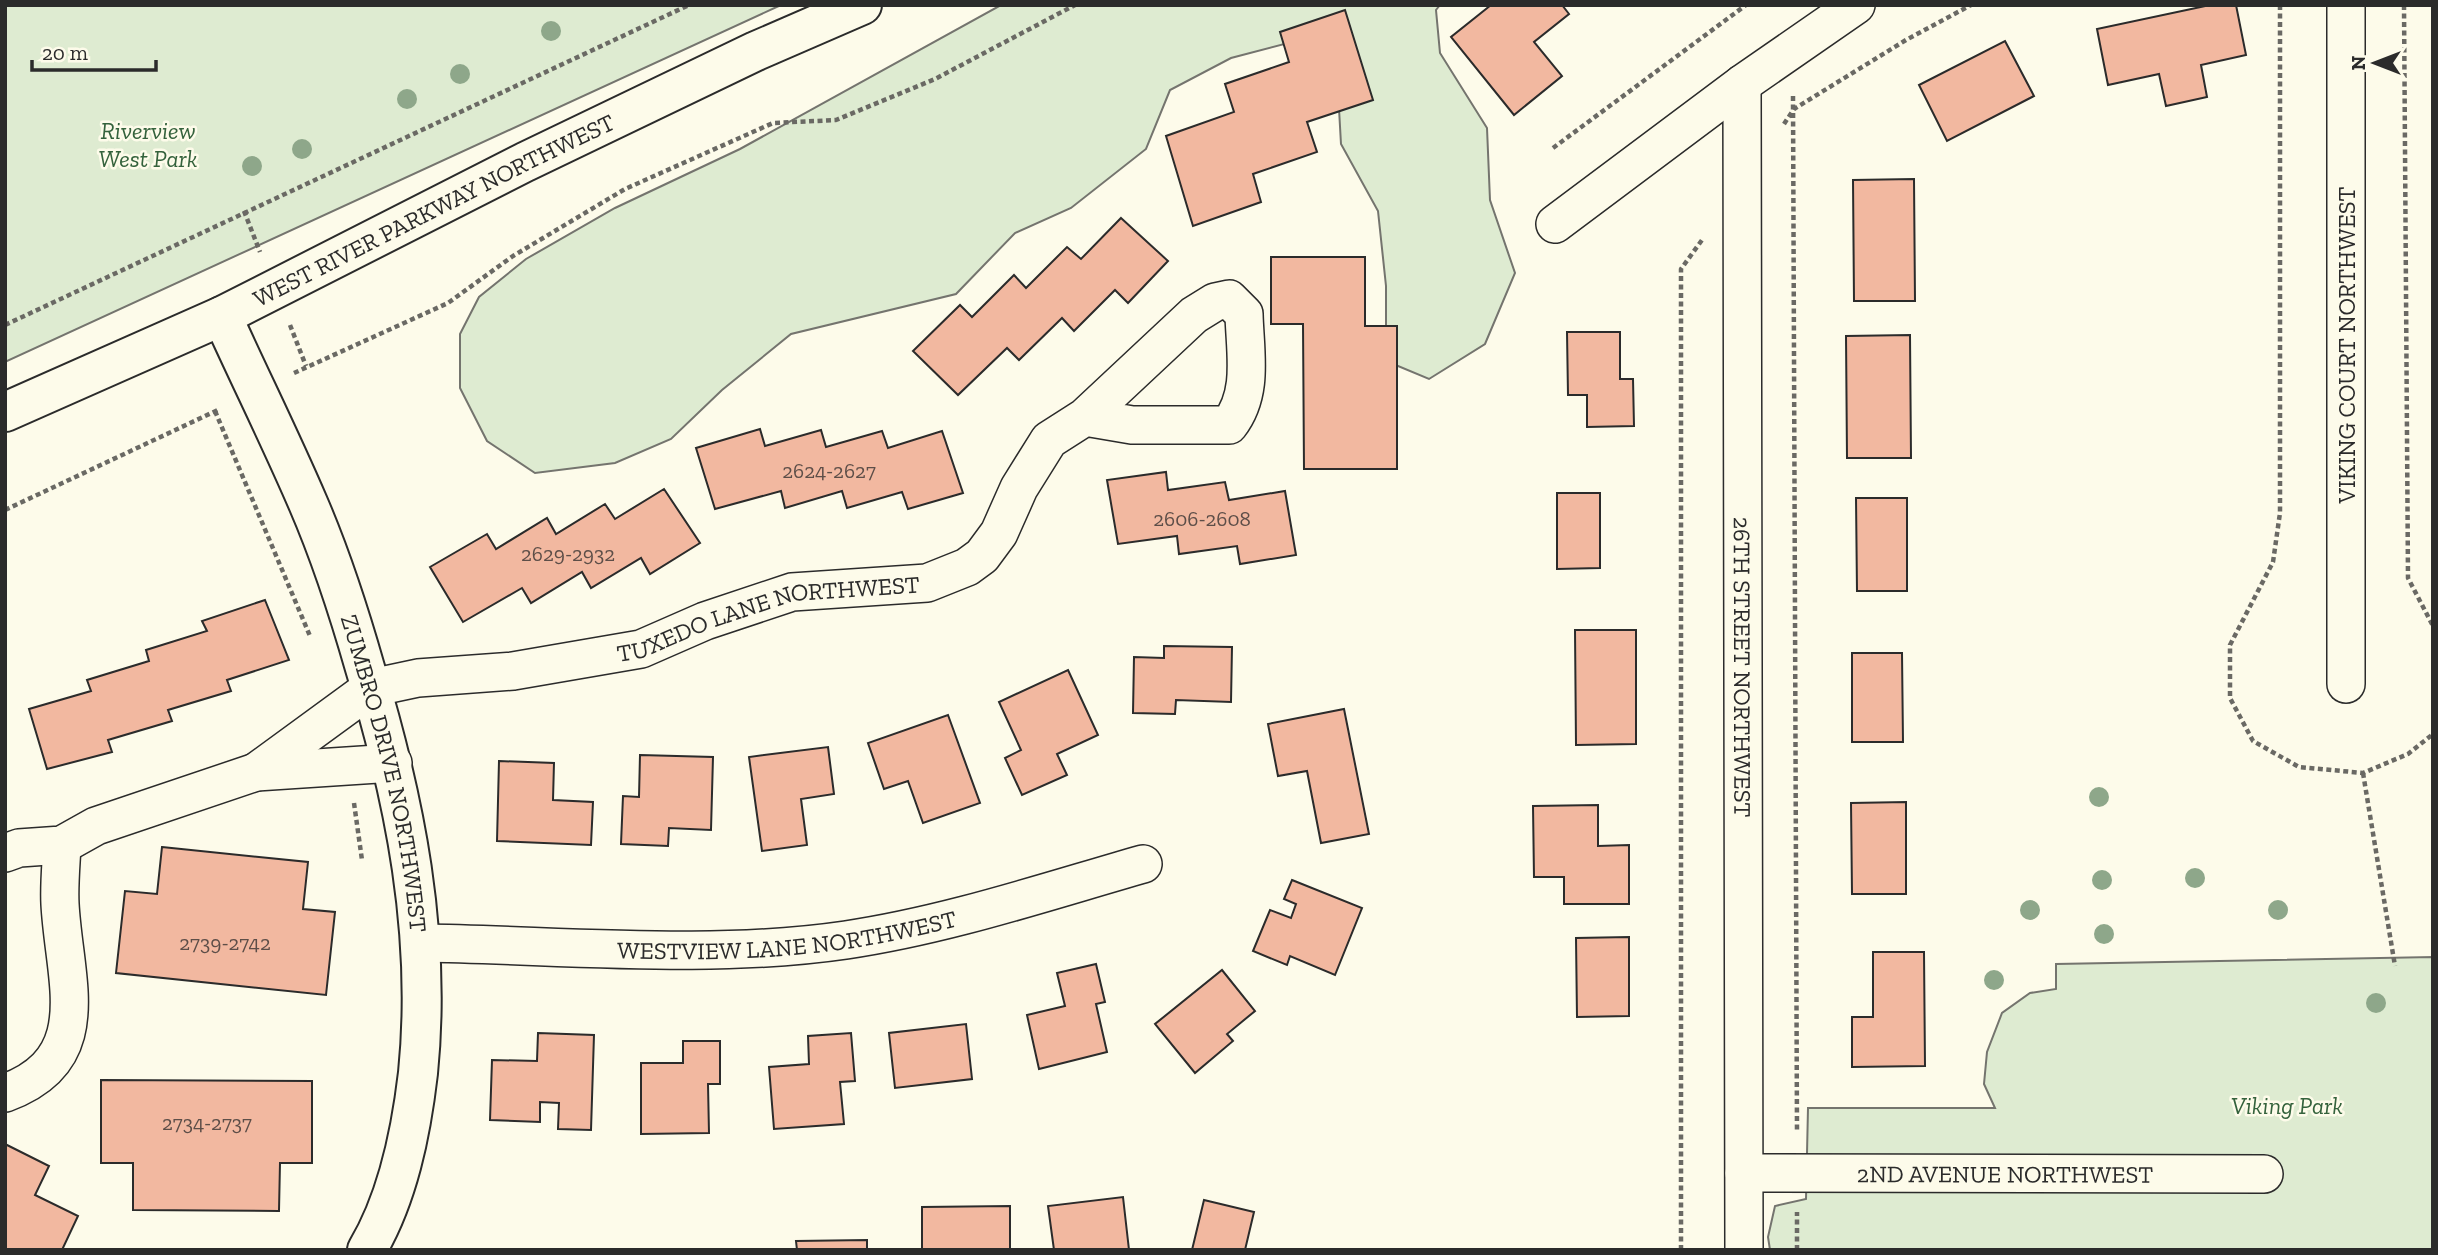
<svg xmlns="http://www.w3.org/2000/svg" width="2438" height="1255" viewBox="0 0 2438 1255" font-family="'Zilla Slab',serif">
<style>
.green{fill:#deebd1;stroke:#74746e;stroke-width:2}
.building{fill:#f2b8a0;stroke:#2b2b2b;stroke-width:2}
.lines{fill:none;stroke-linecap:round;stroke-linejoin:round}
.minor-casing{stroke:#2b2b2b;stroke-width:40}
.tertiary-casing{stroke:#2b2b2b;stroke-width:42}
.secondary-casing{stroke:#2b2b2b;stroke-width:42}
.path{stroke:#6a6964;stroke-width:4.5;stroke-dasharray:5 3.5;stroke-linecap:butt}
.minor{stroke:#fdfbea;stroke-width:37}
.tertiary{stroke:#fdfbea;stroke-width:38}
.secondary{stroke:#fdfbea;stroke-width:38}
.tree{fill:#8ea78a}
.labels{text-anchor:middle;dominant-baseline:central;stroke-width:5;stroke-linejoin:round;paint-order:stroke}
.number-label{font-size:21px;fill:#5d4e48}
.park-label{font-size:24px;font-style:italic;fill:#34623c;stroke:#fdfbea}
.street-label{font-size:24px;fill:#2b2b2b;stroke:#fdfbea}
</style>
<rect width="100%" height="100%" fill="#fdfbea"/>
<g class="green">
<path d="M5,5H781L5,362Z"/>
<path d="M1001,5H1440L1436,10L1440,53L1487,128L1490,200L1515,273L1485,344L1429,379L1386,361V286L1378,211L1341,144L1336,55L1311,37L1231,58L1170,90L1146,149L1071,208L1015,233L956,294L791,334L722,390L671,439L615,463L535,473L487,441L460,388V334L479,297L526,259L615,208L740,149Z"/>
<path d="M2433,957V1250H1770L1768,1237L1775,1206L1806,1199L1808,1108H1995L1984,1084L1987,1052L2002,1013L2030,993L2056,989V964Z"/>
</g>
<g class="building">
<path d="M1491,5H1562L1569,14L1534,42L1562,76L1514,115L1451,37Z"/>
<path d="M2210,5H2236L2246,55L2201,65L2207,97L2166,106L2159,74L2108,85L2097,29Z"/>
<path d="M1345,10L1373,100L1307,122L1317,152L1253,174L1261,202L1193,226L1166,136L1234,112L1225,84L1289,62L1280,32Z"/>
<path d="M2005,41L2034,96L1947,141L1919,85Z"/>
<path d="M1914,179L1915,301H1854L1853,180Z"/>
<path d="M1121,218L1168,261L1128,303L1115,290L1074,331L1062,318L1019,360L1007,348L958,395L913,351L960,305L972,317L1014,275L1026,288L1067,247L1081,259Z"/>
<path d="M1271,257H1365V326H1397V469H1304L1303,324H1271Z"/>
<path d="M1567,332H1620V379H1633L1634,426L1587,427V395H1568Z"/>
<path d="M1910,335L1911,458H1847L1846,336Z"/>
<path d="M760,429L765,446L821,430L826,447L882,431L888,448L942,431L963,493L908,509L902,492L847,508L842,491L785,508L781,491L715,509L696,448Z"/>
<path d="M1166,472L1168,490L1225,482L1229,500L1285,491L1296,555L1240,564L1237,546L1179,554L1177,536L1118,544L1107,480Z"/>
<path d="M664,489L700,543L650,574L641,558L591,588L582,572L531,603L522,588L463,622L430,567L487,534L496,549L547,518L556,534L605,504L615,519Z"/>
<path d="M1557,493H1600V568L1557,569Z"/>
<path d="M1856,498H1907V591H1857Z"/>
<path d="M265,600L289,660L227,680L231,691L168,710L172,721L108,740L112,752L47,769L29,709L91,691L87,680L149,661L146,650L207,631L202,621Z"/>
<path d="M1575,630H1636V744L1576,745Z"/>
<path d="M1164,646L1232,647L1231,702L1176,700L1175,714L1133,713L1134,657L1164,658Z"/>
<path d="M1852,653H1902L1903,742H1852Z"/>
<path d="M1068,670L1098,735L1057,754L1067,775L1022,795L1005,758L1021,750L999,702Z"/>
<path d="M1344,709L1369,834L1321,843L1307,771L1278,776L1268,724Z"/>
<path d="M948,715L980,803L923,823L908,781L884,789L868,743Z"/>
<path d="M828,747L834,794L801,799L807,845L762,851L749,757Z"/>
<path d="M640,755L713,757L711,830L669,828L668,846L621,844L623,796L639,797Z"/>
<path d="M499,761L554,763L553,800L593,802L591,845L497,841Z"/>
<path d="M1906,802V894H1852L1851,803Z"/>
<path d="M1598,805V846L1629,845V904H1564V877H1534L1533,806Z"/>
<path d="M162,847L308,862L303,909L335,912L326,995L116,973L125,891L157,894Z"/>
<path d="M1292,880L1362,908L1335,975L1290,956L1287,965L1253,951L1270,910L1291,918L1296,904L1284,899Z"/>
<path d="M1629,937V1016L1577,1017L1576,938Z"/>
<path d="M1873,952H1924L1925,1066L1852,1067V1017H1873Z"/>
<path d="M1096,964L1105,1002L1096,1004L1107,1052L1039,1069L1027,1015L1065,1006L1057,973Z"/>
<path d="M1222,970L1255,1011L1227,1034L1233,1041L1195,1073L1155,1024Z"/>
<path d="M966,1024L972,1079L895,1088L889,1033Z"/>
<path d="M538,1033L594,1035L591,1130L558,1129L559,1103L540,1102V1122L490,1120L492,1060L537,1061Z"/>
<path d="M851,1033L855,1081L840,1082L844,1124L774,1129L769,1067L809,1064L808,1036Z"/>
<path d="M683,1041H720V1084H708L709,1133L641,1134V1063H683Z"/>
<path d="M101,1080L312,1081V1163H280L279,1211L133,1210V1163H101Z"/>
<path d="M5,1144L49,1166L35,1195L78,1216L62,1250H5Z"/>
<path d="M1123,1197L1129,1250H1054L1048,1206Z"/>
<path d="M1204,1200L1254,1212L1245,1250H1192Z"/>
<path d="M1010,1206V1250H922V1207Z"/>
<path d="M867,1240V1250H797L796,1241Z"/>
</g>
<g class="lines">
<g class="minor-casing">
<g id="minor">
<path d="M2346,5V684"/>
<path id="s1" d="M1742,84L1744,1250"/>
<path d="M1555,224L1742,84L1856,5"/>
<path id="s2" d="M256,772L371,688L418,678L513,671L641,649L705,621L792,592L927,583L967,567L982,556L999,533L1019,488L1049,440L1085,417L1194,315L1215,302L1229,299L1244,314C1245,353 1254,393 1229,425H1132L1085,417"/>
<path d="M5,853L19,848L62,845L96,826L256,772L393,763"/>
<path id="s3" d="M422,943C559,945 710,960 846,940C947,925 1045,892 1143,864"/>
<path d="M5,1093C98,1059 64,981 60,904C59,885 61,865 62,845"/>
<path id="s4" d="M1744,1173L2264,1174"/>
</g>
</g>
<g class="tertiary-casing">
<g id="tertiary">
<path id="s5" d="M222,316C250,378 281,440 308,503C331,556 349,612 365,668C405,800 432,934 418,1073C411,1133 398,1198 367,1250"/>
</g>
</g>
<g class="secondary-casing">
<g id="secondary">
<path id="s6" d="M5,412L222,316L525,162L756,51L862,5"/>
</g>
</g>
<g class="path">
<path d="M2280,5V513L2273,562L2230,645V698L2253,741L2299,767L2363,773L2408,754L2433,734"/>
<path d="M2404,5L2408,578L2433,626"/>
<path d="M1793,96L1797,1133"/>
<path d="M1784,124L1794,109L1906,40L1971,5"/>
<path d="M1553,148L1746,5"/>
<path d="M244,211L260,252"/>
<path d="M5,325L689,5"/>
<path d="M290,325L306,366"/>
<path d="M294,373L448,303L513,256L625,189L773,123L836,120L935,79L1075,5"/>
<path d="M215,411L310,636"/>
<path d="M5,510L220,409"/>
<path d="M2363,773L2395,966"/>
<path d="M354,803L362,860"/>
<path d="M1681,1250V269L1702,240"/>
<path d="M1797,1250V1212"/>
</g>
<use href="#minor" class="minor"/>
<use href="#tertiary" class="tertiary"/>
<use href="#secondary" class="secondary"/>
</g>
<g class="tree">
<circle cx="551" cy="31" r="10"/>
<circle cx="460" cy="74" r="10"/>
<circle cx="407" cy="99" r="10"/>
<circle cx="302" cy="149" r="10"/>
<circle cx="252" cy="166" r="10"/>
<circle cx="2099" cy="797" r="10"/>
<circle cx="2195" cy="878" r="10"/>
<circle cx="2102" cy="880" r="10"/>
<circle cx="2030" cy="910" r="10"/>
<circle cx="2278" cy="910" r="10"/>
<circle cx="2104" cy="934" r="10"/>
<circle cx="1994" cy="980" r="10"/>
<circle cx="2376" cy="1003" r="10"/>
</g>
<g class="labels">
<g class="number-label">
<text x="829" y="470">2624-2627</text>
<text x="1202" y="518">2606-2608</text>
<text x="568" y="553">2629-2932</text>
<text x="225" y="942">2739-2742</text>
<text x="207" y="1122">2734-2737</text>
</g>
<g class="park-label">
<text x="148" y="130">Riverview<tspan x="148" dy="28">West Park</tspan></text>
<text x="2287" y="1105">Viking Park</text>
</g>
<g class="street-label">
<text stroke="none"><textPath href="#s6" startOffset="474">WEST RIVER PARKWAY NORTHWEST</textPath></text>
<text transform="translate(2346 345) rotate(-90)">VIKING COURT NORTHWEST</text>
<text stroke="none"><textPath href="#s2" startOffset="548">TUXEDO LANE NORTHWEST</textPath></text>
<text stroke="none"><textPath href="#s1" startOffset="583">26TH STREET NORTHWEST</textPath></text>
<text stroke="none"><textPath href="#s5" startOffset="488">ZUMBRO DRIVE NORTHWEST</textPath></text>
<text stroke="none"><textPath href="#s3" startOffset="366">WESTVIEW LANE NORTHWEST</textPath></text>
<text stroke="none"><textPath href="#s4" startOffset="261">2ND AVENUE NORTHWEST</textPath></text>
</g>
</g>
<rect width="2438" height="1255" fill="none" stroke="#2b2b2b" stroke-width="14"/>
<g transform="translate(2375 63) rotate(270)" stroke="#fdfbea" stroke-width="5" paint-order="stroke">
<path d="M0-5L12 26L0 18L-12 26Z" fill="#2b2b2b"/>
<text y="-10" font-size="19" font-weight="bold" text-anchor="middle" fill="#2b2b2b">N</text>
</g>
<path d="M32 60v10h124v-10" fill="none" stroke="#2b2b2b" stroke-width="3.5"/>
<text x="42" y="60" font-size="21" fill="#2b2b2b" stroke="#fdfbea" stroke-width="5" paint-order="stroke">20 m</text>
</svg>
